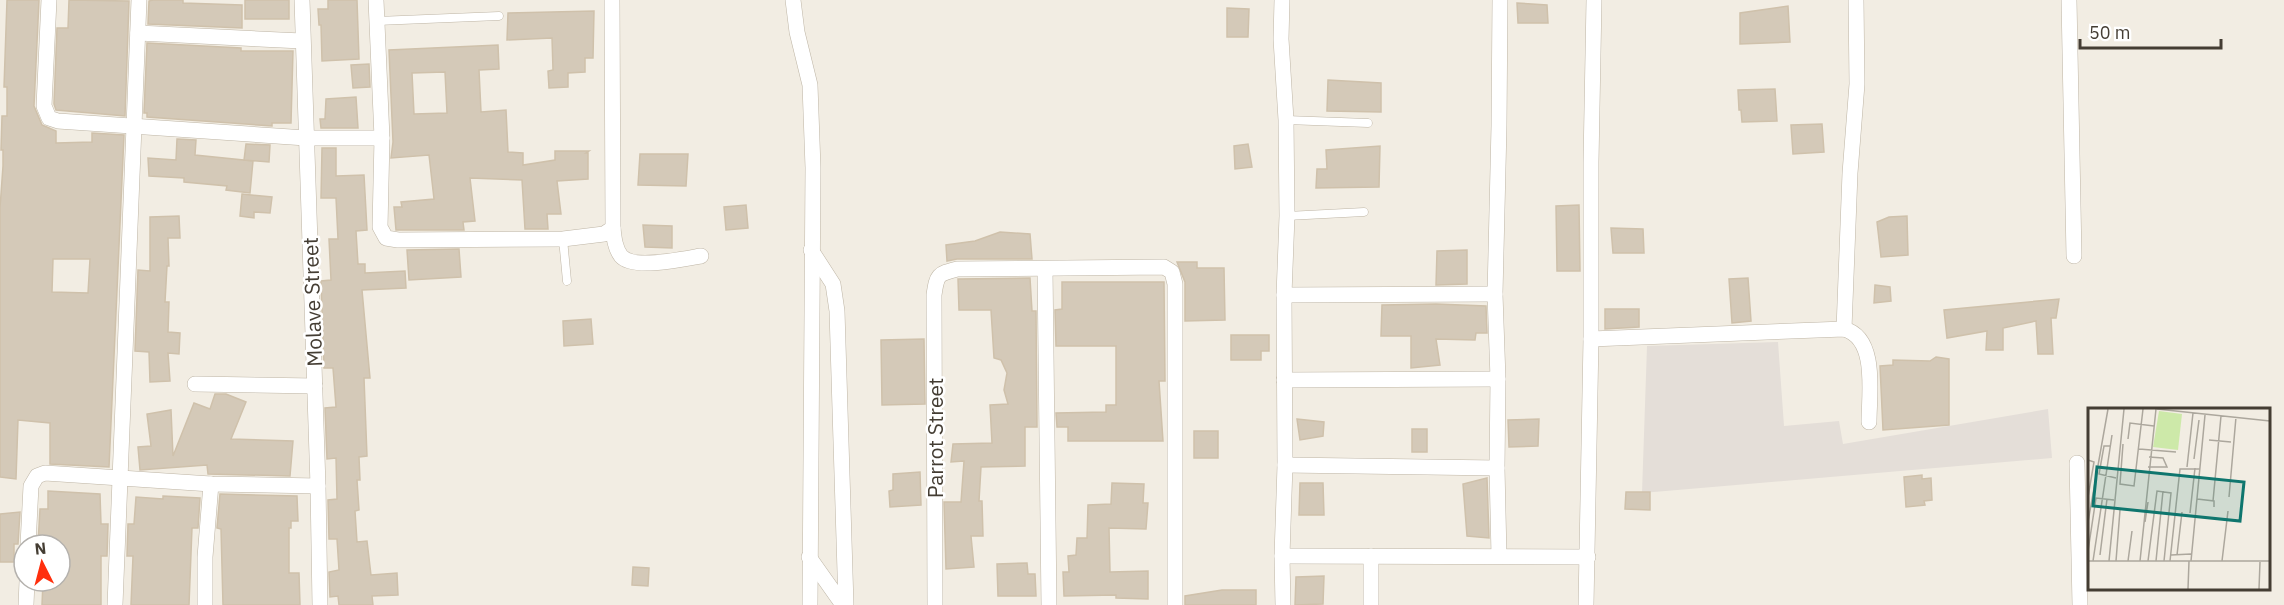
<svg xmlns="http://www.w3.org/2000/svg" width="2284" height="605" viewBox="0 0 2284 605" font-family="'IBM Plex Sans',sans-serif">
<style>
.industrial{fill:#e4ded8}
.building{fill:#d4c9b8;stroke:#cfc1ab;stroke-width:1.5;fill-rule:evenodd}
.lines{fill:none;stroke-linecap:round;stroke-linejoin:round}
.lane-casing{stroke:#beb5a5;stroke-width:9}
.street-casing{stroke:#beb5a5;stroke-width:16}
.lane{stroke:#fff;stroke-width:8}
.street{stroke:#fff;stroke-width:15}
.labels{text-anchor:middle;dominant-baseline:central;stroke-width:5;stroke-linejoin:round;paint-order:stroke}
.street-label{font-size:21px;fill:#443d33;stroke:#fff}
.inset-road{fill:none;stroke:#aca79d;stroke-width:1.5}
.view{fill:#0f766e;fill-opacity:0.15;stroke:#0f766e;stroke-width:3}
.inset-edge{fill:none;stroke:#443d33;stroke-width:3}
</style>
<rect width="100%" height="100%" fill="#f2ede3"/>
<path class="industrial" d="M1778,342L1784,426L1839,421L1843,444L2048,409L2052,458L1642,493L1647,346Z"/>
<g class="building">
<path d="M7,0H39L34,106L42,125L56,131V143L92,142V133L124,135L109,467L50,464V423L18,420L16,479L0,477V208L3,166V150H1L2,116H7V87H4ZM53,259H90L88,293L52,292Z"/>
<path d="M69,0L129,1L125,116L56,110L54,104L57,28H68Z"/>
<path d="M153,0H183V3L242,5V28L148,24L149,1Z"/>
<rect x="245" y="0" width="44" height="19"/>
<path d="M328,0H357L359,59L322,61L321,25H319L318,9H328Z"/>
<path d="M1517,3L1547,5L1548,23H1518Z"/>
<path d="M1788,6L1790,42L1740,44V13Z"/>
<path d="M1227,8L1249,9L1248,37H1227Z"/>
<path d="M594,11L593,58H585V72L568,73V87L549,88L548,71L553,70L552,38L507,40L508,13Z"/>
<path d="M147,43L241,48V51H293L291,123H272V126L147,117V113H144Z"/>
<path d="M498,45L499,69L479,70L481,112L506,110L508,152L523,153V165L555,160V151H589L586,153H588V179L557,181L561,214H547L548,229H525L522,180L470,178L475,221L463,222L464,230H396L394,207H402L401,202L434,199L429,155L391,158L393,142L389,50ZM445,72L447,113L414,114L412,73Z"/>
<path d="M369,64L370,87L353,88L351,65Z"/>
<path d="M1328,80L1381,83V112L1327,111Z"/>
<path d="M1775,89L1777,121L1742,122L1741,110H1739L1738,90Z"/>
<path d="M356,97L358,128H321L320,119H325L326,99Z"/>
<path d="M1822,124L1824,152L1793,154L1791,125Z"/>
<path d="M177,139L196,140L195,155L253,161L250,193L226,190L227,186L184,182V178L149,176L148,158L176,160Z"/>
<path d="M246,144L270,145L269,162L244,160Z"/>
<path d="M1248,144L1252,167L1235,169L1234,146Z"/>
<path d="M1380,146L1379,187L1316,188L1317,169H1327L1326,150Z"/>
<path d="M322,148H336V176L364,175L367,230L356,231L358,264H365V273L405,271L406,288L362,290L370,378H364L367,456L359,457L360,480H357L359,510L355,511L357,542L367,541L371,575L397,573L398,595L372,596L373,605H339L338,596L330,597L329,572L339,570L337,539H329L328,500L337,499L336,458L327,459L325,408L336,407L333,368H324L321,281L331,280L329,239H338L336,198H321Z"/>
<path d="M640,154H688L686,186L638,185Z"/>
<path d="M242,194L272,197L270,213L254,212V218L240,216Z"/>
<path d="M746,205L748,228L726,230L724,207Z"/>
<path d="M1579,205L1580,271H1557L1556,206Z"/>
<path d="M179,216L180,238H168L169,266H167L165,302H169L168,332L180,333L179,354L168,353L170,381L150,382L149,352L135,351L138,270L150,271V217Z"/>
<path d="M1907,216L1908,255L1881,257L1877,222L1889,217Z"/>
<path d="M643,225L672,226V248L645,247Z"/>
<path d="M1611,228L1643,229L1644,253H1613Z"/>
<path d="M1000,232L1030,234L1032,259H957L947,261L946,245L975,241Z"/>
<path d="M459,249L461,277L409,280L407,250Z"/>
<path d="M1467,250V284L1436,285L1437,251Z"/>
<path d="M1177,262H1197V268H1224L1225,320L1185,321V282Z"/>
<path d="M1030,278L1032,311H1036L1037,427H1025V466L981,467L979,501H982L983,536H971L974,567L946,569L944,502H961L964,461L951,462L953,444L992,443L990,405L1008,404L1004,390L1007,373L1001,360L994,358L991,310H959L958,279Z"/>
<path d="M1748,278L1751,321L1732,323L1729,279Z"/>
<path d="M1062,282H1164L1165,381H1159L1163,441H1068V427H1057L1056,413L1106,412V405H1116V346H1056L1055,310L1062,309Z"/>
<path d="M1875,285L1890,287L1891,301L1874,303Z"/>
<path d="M2059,299L2056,318H2051L2053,354H2038L2036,321L2003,328V350H1986L1987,331L1947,338L1944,310Z"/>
<path d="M1436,304L1486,306L1487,333H1476L1475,340L1436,339L1440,365L1411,368V336H1381L1382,305Z"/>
<path d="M1605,309H1639V327L1605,329Z"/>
<path d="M591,319L593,344L564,346L563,321Z"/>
<path d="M1231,335H1269V351H1261V360H1231Z"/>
<path d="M924,339L925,404L882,405L881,340Z"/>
<path d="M1936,357L1949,359V425L1883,430L1880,366L1893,365V360L1930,361Z"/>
<path d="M215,394H226L246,402L231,439L293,441L290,476L208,474L207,465L140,470L138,447L151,446L147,414L171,410L173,456L194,403L210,409Z"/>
<path d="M1297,419L1324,422L1323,436L1300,440Z"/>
<path d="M1539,419L1538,446L1509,447L1508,420Z"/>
<rect x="1412" y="429" width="15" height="23"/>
<rect x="1194" y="431" width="24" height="27"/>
<path d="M920,472L921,505L890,507L889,491L893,490V474Z"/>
<path d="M1922,475V479L1931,478L1932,500L1924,501L1925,505L1906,507L1904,477Z"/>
<path d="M1487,478L1489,538L1467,536L1463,484Z"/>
<path d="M1112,483L1144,484L1143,503H1148L1146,529L1109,528L1110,572L1148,571V599L1116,598V595L1064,596L1063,572H1069L1068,556L1076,555L1077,538H1087L1088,505L1111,504Z"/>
<path d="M1300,483H1323L1324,515H1299Z"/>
<path d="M48,491L100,494L101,524H108L107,556H101V605H42L43,582L60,583V545L38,544L40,509H48Z"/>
<path d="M1626,492H1650V510L1625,509Z"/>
<path d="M220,494L297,496L298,521H291V528H289V573H299L300,605H223L221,529L217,528Z"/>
<path d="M163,496L200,498L198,528H192L189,605H131L133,556H127L128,524H134L136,497L163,499Z"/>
<path d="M20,512L18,544H14V562H0V514Z"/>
<path d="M1027,563L1028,574H1035L1036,596H998L997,564Z"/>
<path d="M633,567L649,568L648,586L632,585Z"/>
<path d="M1324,576L1323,604L1295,605L1296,577Z"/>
<path d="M1222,590H1256V605H1185V596Z"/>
</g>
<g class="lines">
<g class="lane-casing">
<g id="lane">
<path d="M377,21L499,16"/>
<path d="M1286,120L1368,123"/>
<path d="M1287,216L1364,212"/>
<path d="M563,239L567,281"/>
</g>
</g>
<g class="street-casing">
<g id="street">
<path d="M49,0L44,106L49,118L58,121L306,138H382"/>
<path d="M302,0L318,486L320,605"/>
<path d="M376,0L382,138L380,227L386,238L398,240L563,239L604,234L613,228L612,0"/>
<path d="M793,0L797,32L810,85L813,168L810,605"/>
<path d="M1282,0L1281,39L1286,120L1287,216L1284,295L1285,465L1282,556L1283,605"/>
<path d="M2069,0L2074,256"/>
<path d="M138,33L302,41"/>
<path d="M613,228C614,238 615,248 621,256C633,270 684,259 701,256"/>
<path d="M811,250L833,284L837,311L846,605"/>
<path d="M1045,269L1049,605"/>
<path d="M1284,295L1495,294"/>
<path d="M1844,329L1850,173L1857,84L1856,0"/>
<path d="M1591,339L1844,329C1878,338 1869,394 1869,422"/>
<path d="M1284,380L1498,379"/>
<path d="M195,384L315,386"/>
<path d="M2077,463L2080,605"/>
<path d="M1285,465L1497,468"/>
<path d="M28,545L31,486L37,476L45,473L211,484L318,486"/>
<path d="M1282,556L1588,557"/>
<path d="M1499,556L1497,468L1498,379L1495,294L1499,126L1500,0"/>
<path d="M809,557L843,605"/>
<path d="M26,605L27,581"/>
<path d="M115,605L139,0"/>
<path d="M205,605V557L211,484"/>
<path d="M935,605L934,295C937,274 938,274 957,269L1164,267L1172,272L1175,284V605"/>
<path d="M1371,605V556"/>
<path d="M1586,605L1591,339V162L1594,0"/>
</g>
</g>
<use href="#lane" class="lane"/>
<use href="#street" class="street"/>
</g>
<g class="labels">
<g class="street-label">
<text transform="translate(312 302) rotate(-92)">Molave Street</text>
<text transform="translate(935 438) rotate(-90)">Parrot Street</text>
</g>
</g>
<g transform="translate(2088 408)">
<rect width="182" height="182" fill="#f2ede3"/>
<path d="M71,3L94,6L90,42L65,39Z" fill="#cde9a9"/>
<path class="inset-road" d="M69,1L182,13M40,31L42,15L66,18M121,32L143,34M35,36L32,76L46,78L55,1M22,38H16L11,66L28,70M51,41L88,44M106,51L111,12M0,52L6,54L0,89M60,59H79L75,50L61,49M99,59L105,5M141,89L148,9M109,91L126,93V99M125,93L133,8M102,105L107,60M0,114L20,1M57,114L60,94M0,143L8,90L26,92M12,147L19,91M83,147L103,146M89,147L94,104M0,153H182M5,153L24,27M21,153L36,1M28,153L32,102M40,153L44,123M52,153L68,1M60,153L69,83L83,85L76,153M68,153L75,83M82,153L92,61H112M103,153L117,7M134,153L140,103M100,181L101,153M171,181L172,154"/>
<path class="view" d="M9,59L156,74L152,113L5,98Z"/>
<rect width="182" height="182" class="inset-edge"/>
</g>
<g transform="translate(42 563) rotate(354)"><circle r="28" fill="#ffffff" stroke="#b4b1ad" stroke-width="1.5"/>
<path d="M0-4.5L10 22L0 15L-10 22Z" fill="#ff2f0d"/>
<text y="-9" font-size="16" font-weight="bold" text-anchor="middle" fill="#443d33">N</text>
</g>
<path d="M2080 39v9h141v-9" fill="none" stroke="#443d33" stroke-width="3"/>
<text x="2089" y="39" font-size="18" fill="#443d33" stroke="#ffffff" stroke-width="4.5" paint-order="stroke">50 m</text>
</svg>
